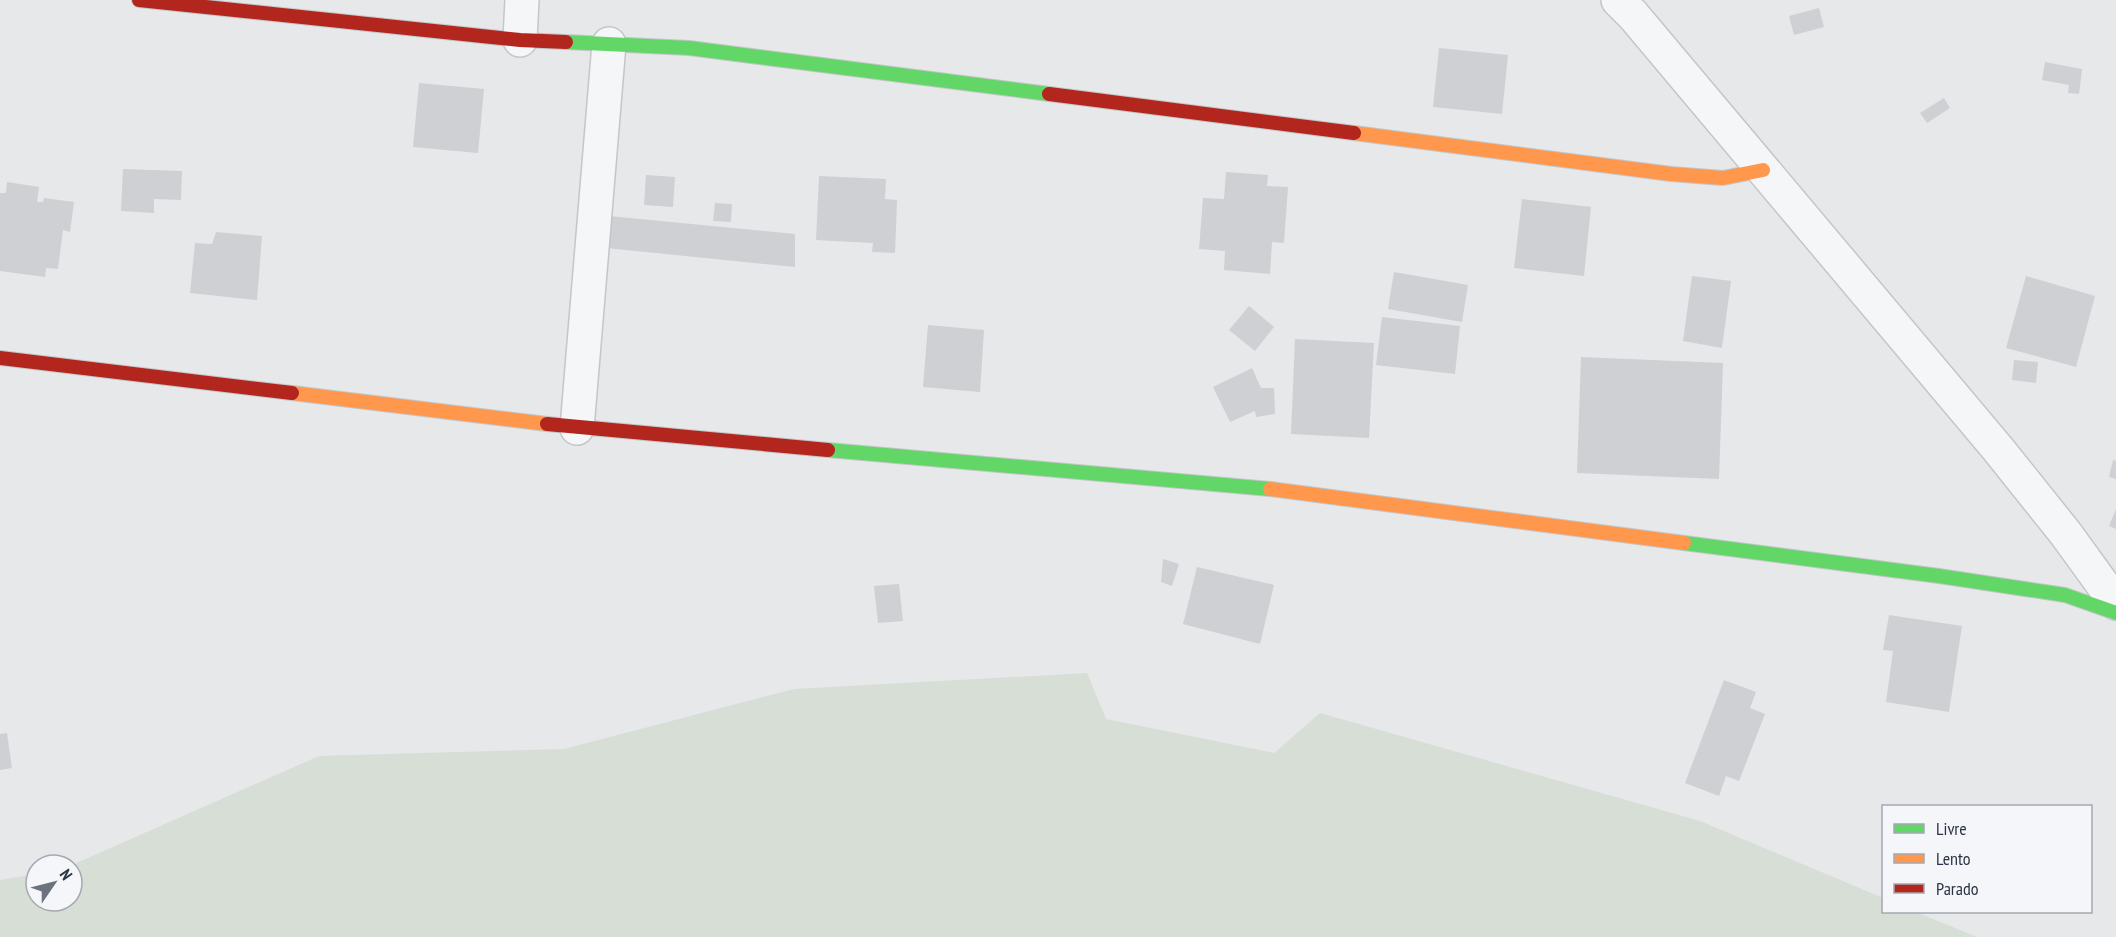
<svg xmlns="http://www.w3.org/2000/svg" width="2116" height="937" viewBox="0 0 2116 937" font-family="'PT Sans Narrow',sans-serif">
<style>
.green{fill:#d6ded6}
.building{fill:#ced0d3}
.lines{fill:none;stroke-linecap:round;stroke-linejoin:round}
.street-casing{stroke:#c4c6c8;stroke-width:36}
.fast-casing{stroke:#c4c6c8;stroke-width:16}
.slow-casing{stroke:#c4c6c8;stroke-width:16}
.jam-casing{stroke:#c4c6c8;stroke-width:16}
.street{stroke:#f5f6f7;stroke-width:33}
.fast{stroke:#63d668;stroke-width:14}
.slow{stroke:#ff974d;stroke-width:14}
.jam{stroke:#b3261e;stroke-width:14}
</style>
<rect width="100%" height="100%" fill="#e6e8ea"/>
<path class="green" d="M1087,673L1106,719L1274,753L1320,713L1700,821L1883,898L1884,912H1916L1977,937H0V880L36,874V901H72V865L319,756L564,749L794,689Z"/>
<g class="building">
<path d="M1819,8L1824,27L1794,35L1789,16Z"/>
<path d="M1439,48L1508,55L1502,114L1433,107Z"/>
<path d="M2045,62L2082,69L2079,94L2068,93L2069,85L2042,80Z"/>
<path d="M419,83L484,89L478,153L413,147Z"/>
<path d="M1944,98L1950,108L1927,123L1920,113Z"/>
<path d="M123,169L182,171L181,200L154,199V213L121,211Z"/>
<path d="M1226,172L1268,175L1267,186L1288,187L1284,243L1272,242L1270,274L1224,270L1225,251L1199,249L1203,198L1224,199Z"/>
<path d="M646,175L675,177L673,207L644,205Z"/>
<path d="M819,176L886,179L885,199L897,200L895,253L872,252L873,243L816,240Z"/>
<path d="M7,182L39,187L37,202H43L44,198L74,202L70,232L63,230L58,269L46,268L45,277L0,271V193H6Z"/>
<path d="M1522,199L1591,207L1584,276L1514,268Z"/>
<path d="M715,203L732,204L731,222L713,221Z"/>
<path d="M609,216L795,234V267L606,248Z"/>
<path d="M216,232L262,236L257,300L190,293L195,243L212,244Z"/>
<path d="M1394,272L1468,285L1462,322L1388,309Z"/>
<path d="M1692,276L1731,281L1722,348L1683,341Z"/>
<path d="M2026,276L2095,296L2076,367L2006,348Z"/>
<path d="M1249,306L1274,327L1255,351L1229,330Z"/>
<path d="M1382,317L1460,326L1455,374L1376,365Z"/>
<path d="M928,325L984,330L980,392L923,387Z"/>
<path d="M1295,339L1374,343L1369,438L1291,434Z"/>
<path d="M1581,357L1723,363L1719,479L1577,473Z"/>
<path d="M2014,360L2038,362L2036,383L2012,380Z"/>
<path d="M1252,368L1261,388H1274L1275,414L1256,417L1255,411L1230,422L1213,387Z"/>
<path d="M2113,460L2116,461V479L2109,477Z"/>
<path d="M2116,509V529L2109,526Z"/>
<path d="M1163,559L1179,564L1172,586L1161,582Z"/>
<path d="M1197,567L1274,585L1260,644L1183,624Z"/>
<path d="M899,584L903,621L878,623L874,586Z"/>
<path d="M1889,615L1962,626L1949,712L1886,702L1893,651L1883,650Z"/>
<path d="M1724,680L1756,692L1750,708L1765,714L1739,781L1726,776L1719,796L1685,783Z"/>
<path d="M7,733L12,768L0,770V734Z"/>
</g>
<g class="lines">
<g class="street-casing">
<g id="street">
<path d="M1618,0L1633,15L1998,449L2066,534L2116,603"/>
<path d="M520,40L522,0"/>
<path d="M577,428L609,44"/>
</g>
</g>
<g class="fast-casing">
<g id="fast">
<path d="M566,42L689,48L1049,94"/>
<path d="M828,450L1270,489"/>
<path d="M1684,543L1939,576L2065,595L2116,613"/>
</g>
</g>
<g class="slow-casing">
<g id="slow">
<path d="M1354,133L1671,174L1723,178L1763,170"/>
<path d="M292,393L547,424"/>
<path d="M1270,489L1684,543"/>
</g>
</g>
<g class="jam-casing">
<g id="jam">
<path d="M139,0L520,40L566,42"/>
<path d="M1049,94L1354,133"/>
<path d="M0,358L292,393"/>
<path d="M547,424L828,450"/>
</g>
</g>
<use href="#street" class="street"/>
<use href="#fast" class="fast"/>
<use href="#slow" class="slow"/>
<use href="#jam" class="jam"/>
</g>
<rect x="1882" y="805" width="210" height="108" fill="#f4f6f9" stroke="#a4a8b1" stroke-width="1.5"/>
<rect x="1894" y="824" width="30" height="9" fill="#63d668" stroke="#a4a8b1" stroke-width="1.5"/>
<text x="1936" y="835" font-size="18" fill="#2b3445">Livre</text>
<rect x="1894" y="854" width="30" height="9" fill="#ff974d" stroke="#a4a8b1" stroke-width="1.5"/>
<text x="1936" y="865" font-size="18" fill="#2b3445">Lento</text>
<rect x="1894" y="884" width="30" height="9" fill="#b3261e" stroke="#a4a8b1" stroke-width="1.5"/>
<text x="1936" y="895" font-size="18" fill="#2b3445">Parado</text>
<g transform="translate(54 883) rotate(55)"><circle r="28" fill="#f4f6f9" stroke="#a4a8b1" stroke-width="1.5"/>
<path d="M0-4.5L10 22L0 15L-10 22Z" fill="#6c737f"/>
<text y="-9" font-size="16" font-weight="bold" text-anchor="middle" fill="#2b3445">N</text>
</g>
</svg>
